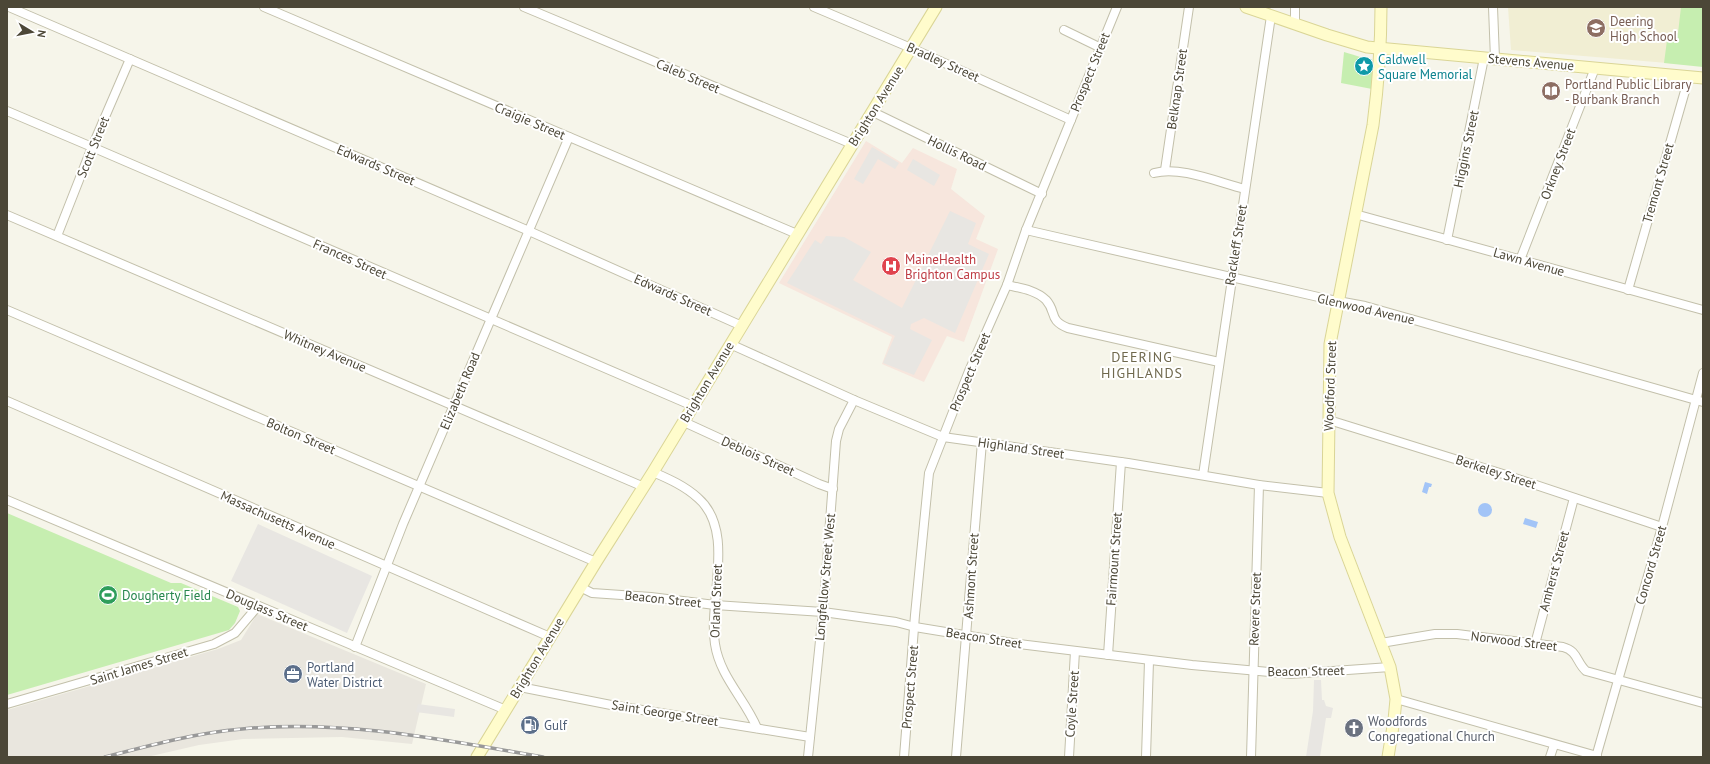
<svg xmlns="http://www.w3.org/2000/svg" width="1710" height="764" viewBox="0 0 1710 764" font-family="'PT Sans',sans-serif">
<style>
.industrial{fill:#e9e6de}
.education{fill:#f1eed3}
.medical{fill:#f7e6dd}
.green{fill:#c6eeb0}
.parking{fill:#e8e6e2}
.water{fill:#a2c4f7}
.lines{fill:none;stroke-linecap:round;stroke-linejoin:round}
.minor-casing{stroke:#c3c0ab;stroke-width:10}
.secondary-casing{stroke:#dad596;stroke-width:13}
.minor{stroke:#fff;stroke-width:8}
.secondary{stroke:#fffccc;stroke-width:11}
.rail-casing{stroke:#999;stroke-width:3.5}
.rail{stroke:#fff;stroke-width:2;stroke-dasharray:6;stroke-linecap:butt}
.labels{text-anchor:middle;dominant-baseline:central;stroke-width:4;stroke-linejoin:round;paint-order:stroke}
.education-label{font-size:13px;fill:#785e54;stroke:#fff;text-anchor:start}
.culture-label{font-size:13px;fill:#0d838f;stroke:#fff;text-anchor:start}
.street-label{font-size:13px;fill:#4c4737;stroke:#fff}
.health-label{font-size:13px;fill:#be3a42;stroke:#fff;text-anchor:start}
.leisure-label{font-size:13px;fill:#27864d;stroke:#fff;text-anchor:start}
.service-label{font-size:13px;fill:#4e5e75;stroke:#fff;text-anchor:start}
.worship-label{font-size:13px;fill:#5b616d;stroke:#fff;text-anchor:start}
.neighbourhood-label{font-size:14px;letter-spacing:1px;fill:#6f684d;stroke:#fff}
</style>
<rect width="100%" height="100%" fill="#f6f5ea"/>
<path class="industrial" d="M257,614L426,684L412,744L342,737L243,739L199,745L147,757H7V710L218,649L241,640Z"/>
<path class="education" d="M1508,7H1703V66L1511,50Z"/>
<path class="medical" d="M866,141L902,163L913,148L957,169L951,189L985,216L976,239L998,249L964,342L947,336L924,382L882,364L892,337L779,283Z"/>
<g class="green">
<path d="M1681,7H1703V67L1664,63L1668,33H1678Z"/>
<path d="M1344,52C1372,60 1373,60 1372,89L1341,83Z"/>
<path d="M7,513L171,583H181L238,607L240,611L235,623L229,630L7,695Z"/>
</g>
<g class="parking">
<path d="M872,147L899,163L895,169L878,159L863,184L854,179Z"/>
<path d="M913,159L940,175L934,186L907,170Z"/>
<path d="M950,211L976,223L968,244L989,254L955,333L924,318L911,324L910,329L932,340L914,375L883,363L895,336L787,283L815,240L821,244L826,236L844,237L871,252L853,280L902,308Z"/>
<path d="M258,524L372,576L347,633L231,581Z"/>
<path d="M1314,680H1321L1322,700H1324L1326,706L1333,708L1331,718H1326L1320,757H1306L1313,711Z"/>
<path d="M418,704L455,709L454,717L416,712Z"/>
</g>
<g class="water">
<path d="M1425,482L1432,484L1431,487H1429L1427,494L1422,492Z"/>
<circle cx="1485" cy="510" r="7"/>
<path d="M1525,518L1538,522L1536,528L1523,524Z"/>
</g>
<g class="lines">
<g class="minor-casing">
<g id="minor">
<path d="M9,7L529,231L742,326"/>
<path d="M264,7L797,234"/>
<path d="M524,7L852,144"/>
<path d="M814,7L911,48L1071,120"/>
<path d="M1493,7L1495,59"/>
<path d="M1295,24V7"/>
<path d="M1064,30L1099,47"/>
<path d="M7,111L92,147L693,406"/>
<path d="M873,112L1042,194"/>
<path d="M1165,170L1189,7"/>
<path d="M1154,173C1181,166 1217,182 1245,189"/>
<path d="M1355,214L1703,310"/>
<path d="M7,215L644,487"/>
<path d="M1026,230L1327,299L1365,306L1703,402"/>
<path d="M57,236L92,147L130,59"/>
<path d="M1447,240L1484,58"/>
<path d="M1520,260L1595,68"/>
<path d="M1007,285C1020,288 1036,290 1046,300C1057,312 1048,320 1068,328L1219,362"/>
<path d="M1628,290L1689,77"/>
<path d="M7,310L596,562"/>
<path d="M730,344L854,400L943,437L1128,463L1259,485L1328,493"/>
<path d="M7,401L550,637"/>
<path d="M1329,420L1503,474L1662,527"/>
<path d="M684,422L819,484L833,489"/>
<path d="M653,472C669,479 685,486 698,498C736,531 708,600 715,644C720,677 745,699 757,728"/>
<path d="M1203,475L1271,16"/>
<path d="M7,500L506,710"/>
<path d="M580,587L592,593L651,597L715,605L823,612L896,622L915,627L1019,644L1192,665L1291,674L1390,667"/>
<path d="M1381,643L1435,634H1457L1563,647C1578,651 1576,662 1586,671L1703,703"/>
<path d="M1535,644L1574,498"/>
<path d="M355,647L403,524L569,137"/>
<path d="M1108,655L1121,462"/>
<path d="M520,687L611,705L810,737"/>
<path d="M1396,699L1597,756"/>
<path d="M7,704L214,644L235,633L258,606"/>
<path d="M808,757L824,602L836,441L839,429L854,400"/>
<path d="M904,757L915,615L929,473L969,371L1007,285L1026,230L1117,7"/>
<path d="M956,757L982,442"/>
<path d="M1069,757L1075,651"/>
<path d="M1146,757L1149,661"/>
<path d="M1251,757L1259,485"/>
<path d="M1550,757L1554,745"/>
<path d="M1596,757L1662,527L1703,373"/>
</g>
</g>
<g class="secondary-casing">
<g id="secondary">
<path d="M1246,7L1327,35L1367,47L1703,78"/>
<path d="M1381,7C1381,47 1378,86 1373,125L1330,344L1328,493L1340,537L1390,667L1396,699L1394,720L1388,757"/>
<path d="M477,757L596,562L653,472L936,7"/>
</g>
</g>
<use href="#minor" class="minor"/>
<use href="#secondary" class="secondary"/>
<g class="rail-casing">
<path id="rail" d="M105,757C151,745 195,733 242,729C343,719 444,740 543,757"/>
</g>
<use href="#rail" class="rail"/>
</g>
<defs>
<g id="school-disc" transform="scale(1)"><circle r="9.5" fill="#8d6e63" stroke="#fff"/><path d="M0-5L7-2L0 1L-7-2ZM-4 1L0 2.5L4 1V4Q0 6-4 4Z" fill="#fff"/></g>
<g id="sight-disc" transform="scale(1)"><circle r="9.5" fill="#0f9aa8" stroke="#fff"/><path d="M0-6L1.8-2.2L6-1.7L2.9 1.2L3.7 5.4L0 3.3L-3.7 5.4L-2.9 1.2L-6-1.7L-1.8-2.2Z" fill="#fff"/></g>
<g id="library-disc" transform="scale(1)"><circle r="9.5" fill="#8d6e63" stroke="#fff"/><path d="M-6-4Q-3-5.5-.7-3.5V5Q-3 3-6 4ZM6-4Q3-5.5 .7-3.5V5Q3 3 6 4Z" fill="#fff"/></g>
<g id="hospital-disc" transform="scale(1)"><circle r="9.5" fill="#e0444e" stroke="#fff"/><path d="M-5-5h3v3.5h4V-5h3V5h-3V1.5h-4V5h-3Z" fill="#fff"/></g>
<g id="stadium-disc" transform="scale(1)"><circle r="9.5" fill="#2e9e5b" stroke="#fff"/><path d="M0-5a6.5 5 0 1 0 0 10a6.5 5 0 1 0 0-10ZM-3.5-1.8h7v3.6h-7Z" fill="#fff"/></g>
<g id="office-disc" transform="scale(1)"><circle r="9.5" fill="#5c6f8a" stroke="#fff"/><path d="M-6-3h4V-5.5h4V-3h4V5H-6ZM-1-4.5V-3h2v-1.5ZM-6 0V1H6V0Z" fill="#fff"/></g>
<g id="fuel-disc" transform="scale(1)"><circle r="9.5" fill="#5c6f8a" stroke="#fff"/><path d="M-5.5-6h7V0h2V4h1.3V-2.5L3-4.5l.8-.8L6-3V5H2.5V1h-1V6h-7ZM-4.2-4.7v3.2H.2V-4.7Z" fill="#fff"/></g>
<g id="church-disc" transform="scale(1)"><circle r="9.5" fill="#6b7280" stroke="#fff"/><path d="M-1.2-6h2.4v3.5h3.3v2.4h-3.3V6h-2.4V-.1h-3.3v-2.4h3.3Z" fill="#fff"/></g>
</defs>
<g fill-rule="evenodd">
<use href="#school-disc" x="1596" y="28"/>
<use href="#sight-disc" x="1364" y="66"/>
<use href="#library-disc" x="1551" y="91"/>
<use href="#hospital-disc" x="891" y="266"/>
<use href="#stadium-disc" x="108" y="595"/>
<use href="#office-disc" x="293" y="674"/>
<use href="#fuel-disc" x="530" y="725"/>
<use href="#church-disc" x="1354" y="728"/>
</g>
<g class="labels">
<g class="education-label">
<text x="1610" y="21">Deering<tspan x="1610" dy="15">High School</tspan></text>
<text x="1565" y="84">Portland Public Library<tspan x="1565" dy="15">- Burbank Branch</tspan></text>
</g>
<g class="culture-label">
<text x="1378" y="59">Caldwell<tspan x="1378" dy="15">Square Memorial</tspan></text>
</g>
<g class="street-label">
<text transform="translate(943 62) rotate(24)">Bradley Street</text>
<text transform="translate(1531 62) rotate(5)">Stevens Avenue</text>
<text transform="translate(1090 72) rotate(-68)">Prospect Street</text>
<text transform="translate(688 76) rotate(23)">Caleb Street</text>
<text transform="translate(1177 89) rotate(-82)">Belknap Street</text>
<text transform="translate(876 106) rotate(-58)">Brighton Avenue</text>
<text transform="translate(530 121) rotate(23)">Craigie Street</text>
<text transform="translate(93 147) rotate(-68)">Scott Street</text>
<text transform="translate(1466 149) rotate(-78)">Higgins Street</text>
<text transform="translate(957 153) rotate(26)">Hollis Road</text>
<text transform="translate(1558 164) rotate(-69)">Orkney Street</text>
<text transform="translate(376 165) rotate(23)">Edwards Street</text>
<text transform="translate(1658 183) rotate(-74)">Tremont Street</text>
<text transform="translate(1236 245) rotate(-81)">Rackleff Street</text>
<text transform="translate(350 259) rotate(24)">Frances Street</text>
<text transform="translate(1529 262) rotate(16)">Lawn Avenue</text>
<text transform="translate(673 295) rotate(24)">Edwards Street</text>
<text transform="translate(1366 309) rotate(13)">Glenwood Avenue</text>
<text transform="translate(325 351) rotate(23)">Whitney Avenue</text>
<text transform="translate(970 372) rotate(-67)">Prospect Street</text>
<text transform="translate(707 382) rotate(-59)">Brighton Avenue</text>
<text transform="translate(1330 386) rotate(-88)">Woodford Street</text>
<text transform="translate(460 391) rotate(-67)">Elizabeth Road</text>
<text transform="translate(301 436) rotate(23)">Bolton Street</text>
<text transform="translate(1021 448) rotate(8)">Highland Street</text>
<text transform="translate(758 456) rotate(24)">Deblois Street</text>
<text transform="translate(1496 472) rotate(18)">Berkeley Street</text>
<text transform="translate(278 520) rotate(24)">Massachusetts Avenue</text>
<text transform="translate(1114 559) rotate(-86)">Fairmount Street</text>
<text transform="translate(1651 565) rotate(-74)">Concord Street</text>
<text transform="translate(1554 571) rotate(-75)">Amherst Street</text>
<text transform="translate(971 576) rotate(-86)">Ashmont Street</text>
<text transform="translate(825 577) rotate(-85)">Longfellow Street West</text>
<text transform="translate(663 599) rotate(6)">Beacon Street</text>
<text transform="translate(716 601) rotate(-88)">Orland Street</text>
<text transform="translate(1255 609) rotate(-88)">Revere Street</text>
<text transform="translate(267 610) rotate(23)">Douglass Street</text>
<text transform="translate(984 638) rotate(9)">Beacon Street</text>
<text transform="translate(1514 641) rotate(7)">Norwood Street</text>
<text transform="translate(537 658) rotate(-59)">Brighton Avenue</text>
<text transform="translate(139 666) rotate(-17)">Saint James Street</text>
<text transform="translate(1306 671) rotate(-1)">Beacon Street</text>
<text transform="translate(910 687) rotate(-85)">Prospect Street</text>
<text transform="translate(1072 704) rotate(-86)">Coyle Street</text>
<text transform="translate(665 713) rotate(9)">Saint George Street</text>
</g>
<g class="health-label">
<text x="905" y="259">MaineHealth<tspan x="905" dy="15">Brighton Campus</tspan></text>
</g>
<g class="leisure-label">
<text x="122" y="595">Dougherty Field</text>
</g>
<g class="service-label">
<text x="307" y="667">Portland<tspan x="307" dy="15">Water District</tspan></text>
<text x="544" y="725">Gulf</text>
</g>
<g class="worship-label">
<text x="1368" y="721">Woodfords<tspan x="1368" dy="15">Congregational Church</tspan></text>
</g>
<g class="neighbourhood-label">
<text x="1142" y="357">DEERING<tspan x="1142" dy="16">HIGHLANDS</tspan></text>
</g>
</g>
<rect width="1710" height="764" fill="none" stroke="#4c4737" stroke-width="16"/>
<g transform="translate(32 32) rotate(100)" stroke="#ffffff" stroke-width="3" paint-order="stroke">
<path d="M0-3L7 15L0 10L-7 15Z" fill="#4c4737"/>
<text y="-6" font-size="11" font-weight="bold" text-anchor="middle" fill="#4c4737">N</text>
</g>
</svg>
